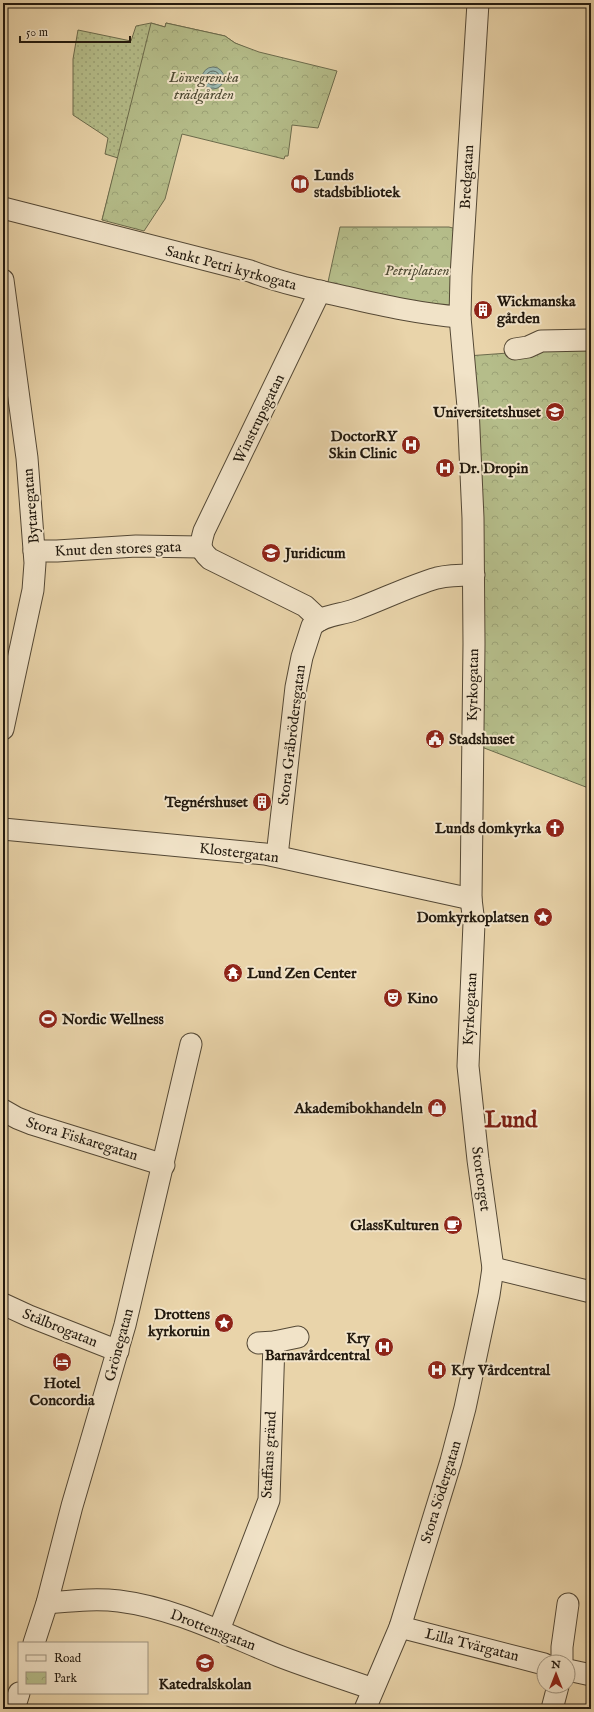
<svg xmlns="http://www.w3.org/2000/svg" width="594" height="1712" viewBox="0 0 594 1712" font-family="'IM FELL English',serif">
<style>
.grass{fill:url(#grass-dots);stroke:#6c6b4c}
.park{fill:url(#park-crowns);stroke:#6c6b4c}
.water{fill:url(#water-ripples);stroke:#69786f}
.lines{fill:none;stroke-linecap:round;stroke-linejoin:round}
.shore{stroke:#5e685e;stroke-width:1}
.minor-casing{stroke:#544835;stroke-width:23}
.minor{stroke:#f1e3c8;stroke-width:21}
.labels{text-anchor:middle;dominant-baseline:central;stroke-width:4;stroke-linejoin:round;paint-order:stroke}
.park-label{font-size:15px;font-style:italic;fill:#4e4a33;stroke:#f1e3c8}
.poi-label{font-size:15px;font-weight:bold;fill:#22190e;stroke:#f1e3c8;text-anchor:start}
.street-label{font-size:15px;fill:#22190e;stroke:#f1e3c8}
.town-label{font-size:23px;font-weight:bold;fill:#7a1f14;stroke:#f1e3c8}
</style>
<defs>
<pattern id="grass-dots" width="8" height="8" patternUnits="userSpaceOnUse"><rect width="8" height="8" fill="#b5bd8a"/><path d="M2 2h.1M6 6h.1" fill="none" stroke="#9ba276" stroke-width="1.8" stroke-linecap="round"/></pattern>
<pattern id="park-crowns" width="20" height="18" patternUnits="userSpaceOnUse"><rect width="20" height="18" fill="#b5bd8a"/><path d="M2 6a3 3 0 1 1 6 0M12 15a3 3 0 1 1 6 0" fill="none" stroke="#9ba276"/></pattern>
<pattern id="water-ripples" width="26" height="14" patternUnits="userSpaceOnUse"><rect width="26" height="14" fill="#99b7af"/><path d="M2 4q2-2 4 0t4 0M15 11q2-2 4 0t4 0" fill="none" stroke="#7c948d"/></pattern>
</defs>
<rect width="100%" height="100%" fill="#e9d4aa"/>
<filter id="stains"><feTurbulence type="fractalNoise" baseFrequency=".005" numOctaves="4"/><feColorMatrix values="0 0 0 0 .2 0 0 0 0 .09 0 0 0 0 .02 0 0 0 .5 -.17"/></filter>
<radialGradient id="worn" r=".72"><stop offset=".6" stop-color="#630" stop-opacity="0"/><stop offset="1" stop-color="#630" stop-opacity=".3"/></radialGradient>
<path class="grass" d="M151,23L165,27L166,23L225,36L235,43L251,50L102,220L118,158L105,154L108,138L73,115V59L78,30L131,41L136,26Z"/>
<g class="park">
<path d="M151,23L165,27L166,23L225,36L235,43L259,52L337,71L318,128L292,125L288,156H285L284,159L182,134L165,199L144,231L102,220Z"/>
<path d="M340,227H449L464,231L460,317L320,291L328,282Z"/>
<path d="M591,347V789L479,746L467,356Z"/>
</g>
<circle class="water" cx="213" cy="78" r="11"/>
<g class="lines">
<circle class="shore" cx="213" cy="78" r="7"/>
<g class="minor-casing">
<g id="minor">
<path d="M3,208L250,271C281,283 314,290 346,297C385,306 421,314 460,317"/>
<path d="M3,280L27,458L35,563L33,590L3,729"/>
<path d="M515,349L528,347L541,341L591,340"/>
<path d="M34,551H57L136,546L201,547"/>
<path d="M320,620L305,606L210,559C199,549 200,545 204,531L320,291"/>
<path d="M3,829L265,854L471,899"/>
<path d="M277,856L296,687L302,657L312,626C322,615 340,615 354,610C382,600 409,586 437,578C449,575 462,575 474,575"/>
<path d="M3,1110L17,1118L32,1124L164,1165"/>
<path d="M493,1268L591,1292"/>
<path d="M3,1304L29,1316L118,1351"/>
<path d="M258,1343L274,1342L298,1337"/>
<path d="M47,1603C71,1601 95,1598 119,1601C175,1608 227,1635 279,1656C310,1668 342,1678 373,1689"/>
<path d="M400,1627L544,1664"/>
<path d="M219,1630L269,1500L274,1342"/>
<path d="M34,1643L47,1603L72,1506L125,1325L191,1044"/>
<path d="M562,1662V1647L568,1604"/>
<path d="M568,1670L591,1675"/>
<path d="M14,1709L19,1693"/>
<path d="M365,1709L400,1627L451,1461L465,1408L489,1295L493,1268L478,1160L468,1066L474,923L471,899L474,644L473,518L468,407L460,317L461,276L478,3"/>
<path d="M552,1709L558,1686"/>
</g>
</g>
<use href="#minor" class="minor"/>
</g>
<defs>
<g id="library-disc" transform="scale(1)"><circle r="9.5" fill="#8f2418" stroke="#f1e3c8"/><path d="M-6-4Q-3-5.5-.7-3.5V5Q-3 3-6 4ZM6-4Q3-5.5 .7-3.5V5Q3 3 6 4Z" fill="#fff"/></g>
<g id="building-disc" transform="scale(1)"><circle r="9.5" fill="#8f2418" stroke="#f1e3c8"/><path d="M-4-6H4V6H1V3H-1V6H-4ZM-2.5-4.3h1.7v1.8h-1.7ZM.8-4.3h1.7v1.8H.8ZM-2.5-1h1.7V.8h-1.7ZM.8-1h1.7V.8H.8Z" fill="#fff"/></g>
<g id="university-disc" transform="scale(1)"><circle r="9.5" fill="#8f2418" stroke="#f1e3c8"/><path d="M0-5L7-2L0 1L-7-2ZM-4 1L0 2.5L4 1V4Q0 6-4 4Z" fill="#fff"/></g>
<g id="hospital-disc" transform="scale(1)"><circle r="9.5" fill="#8f2418" stroke="#f1e3c8"/><path d="M-5-5h3v3.5h4V-5h3V5h-3V1.5h-4V5h-3Z" fill="#fff"/></g>
<g id="civic-disc" transform="scale(1)"><circle r="9.5" fill="#8f2418" stroke="#f1e3c8"/><path d="M-.6-6.5H3V-4.5H.6V-3L4-1V1h2V6H-6V1h2V-1L-.6-3ZM-1.2 2.5V6h2.4V2.5Z" fill="#fff"/></g>
<g id="church-disc" transform="scale(1)"><circle r="9.5" fill="#8f2418" stroke="#f1e3c8"/><path d="M-1.2-6h2.4v3.5h3.3v2.4h-3.3V6h-2.4V-.1h-3.3v-2.4h3.3Z" fill="#fff"/></g>
<g id="sight-disc" transform="scale(1)"><circle r="9.5" fill="#8f2418" stroke="#f1e3c8"/><path d="M0-6L1.8-2.2L6-1.7L2.9 1.2L3.7 5.4L0 3.3L-3.7 5.4L-2.9 1.2L-6-1.7L-1.8-2.2Z" fill="#fff"/></g>
<g id="temple-disc" transform="scale(1)"><circle r="9.5" fill="#8f2418" stroke="#f1e3c8"/><path d="M0-6L5-2H3V0L6.5 2.5H4V6H1.5V3h-3V6H-4V2.5H-6.5L-3 0V-2H-5Z" fill="#fff"/></g>
<g id="theatre-disc" transform="scale(1)"><circle r="9.5" fill="#8f2418" stroke="#f1e3c8"/><path d="M-5-5.5Q0-4 5-5.5V0Q5 5 0 6Q-5 5-5 0ZM-3.3-2.5H-1v1.5H-3.3ZM1-2.5H3.3v1.5H1ZM-2.8 1Q0 5.5 2.8 1Z" fill="#fff"/></g>
<g id="stadium-disc" transform="scale(1)"><circle r="9.5" fill="#8f2418" stroke="#f1e3c8"/><path d="M0-5a6.5 5 0 1 0 0 10a6.5 5 0 1 0 0-10ZM-3.5-1.8h7v3.6h-7Z" fill="#fff"/></g>
<g id="shop-disc" transform="scale(1)"><circle r="9.5" fill="#8f2418" stroke="#f1e3c8"/><path d="M-5-2.5h2.3a2.7 3.5 0 0 1 5.4 0H5L5.5 6h-11ZM-1.5-2.5h3a1.5 2.3 0 0 0-3 0Z" fill="#fff"/></g>
<g id="cafe-disc" transform="scale(1)"><circle r="9.5" fill="#8f2418" stroke="#f1e3c8"/><path d="M-5.5-4.5H6V0H3Q3 3.5 0 3.5H-2.5Q-5.5 3.5-5.5 0ZM3-3.2v2h1.7v-2ZM-6 4.5H4V6H-6Z" fill="#fff"/></g>
<g id="hotel-disc" transform="scale(1)"><circle r="9.5" fill="#8f2418" stroke="#f1e3c8"/><path d="M-6-4.5h1.5V1H6V5H4.5V3h-9V5H-6ZM-4 0a1.8 1.8 0 1 1 3.6 0ZM.5 0V-2.5h3Q6-2.5 6 0Z" fill="#fff"/></g>
<g id="school-disc" transform="scale(1)"><circle r="9.5" fill="#8f2418" stroke="#f1e3c8"/><path d="M0-5L7-2L0 1L-7-2ZM-4 1L0 2.5L4 1V4Q0 6-4 4Z" fill="#fff"/></g>
</defs>
<g fill-rule="evenodd">
<use href="#library-disc" x="300" y="184"/>
<use href="#building-disc" x="483" y="310"/>
<use href="#university-disc" x="555" y="412"/>
<use href="#hospital-disc" x="411" y="445"/>
<use href="#hospital-disc" x="445" y="468"/>
<use href="#university-disc" x="271" y="553"/>
<use href="#civic-disc" x="435" y="739"/>
<use href="#building-disc" x="262" y="802"/>
<use href="#church-disc" x="555" y="828"/>
<use href="#sight-disc" x="543" y="917"/>
<use href="#temple-disc" x="233" y="973"/>
<use href="#theatre-disc" x="393" y="998"/>
<use href="#stadium-disc" x="48" y="1019"/>
<use href="#shop-disc" x="437" y="1108"/>
<use href="#cafe-disc" x="453" y="1225"/>
<use href="#sight-disc" x="224" y="1323"/>
<use href="#hospital-disc" x="384" y="1347"/>
<use href="#hotel-disc" x="62" y="1362"/>
<use href="#hospital-disc" x="437" y="1370"/>
<use href="#school-disc" x="205" y="1663"/>
</g>
<g class="labels">
<g class="park-label">
<text x="204" y="77">Löwegrenska<tspan x="204" dy="17">trädgården</tspan></text>
<text x="417" y="270">Petriplatsen</text>
</g>
<g class="poi-label">
<text x="314" y="175">Lunds<tspan x="314" dy="17">stadsbibliotek</tspan></text>
<text x="497" y="301">Wickmanska<tspan x="497" dy="17">gården</tspan></text>
<text x="541" y="412" text-anchor="end">Universitetshuset</text>
<text x="397" y="436" text-anchor="end">DoctorRY<tspan x="397" dy="17">Skin Clinic</tspan></text>
<text x="459" y="468">Dr. Dropin</text>
<text x="285" y="553">Juridicum</text>
<text x="449" y="739">Stadshuset</text>
<text x="248" y="802" text-anchor="end">Tegnérshuset</text>
<text x="541" y="828" text-anchor="end">Lunds domkyrka</text>
<text x="529" y="917" text-anchor="end">Domkyrkoplatsen</text>
<text x="247" y="973">Lund Zen Center</text>
<text x="407" y="998">Kino</text>
<text x="62" y="1019">Nordic Wellness</text>
<text x="423" y="1108" text-anchor="end">Akademibokhandeln</text>
<text x="439" y="1225" text-anchor="end">GlassKulturen</text>
<text x="210" y="1314" text-anchor="end">Drottens<tspan x="210" dy="17">kyrkoruin</tspan></text>
<text x="370" y="1338" text-anchor="end">Kry<tspan x="370" dy="17">Barnavårdcentral</tspan></text>
<text x="451" y="1370">Kry Vårdcentral</text>
<text x="62" y="1383" text-anchor="middle">Hotel<tspan x="62" dy="17">Concordia</tspan></text>
<text x="205" y="1684" text-anchor="middle">Katedralskolan</text>
</g>
<g class="street-label">
<text transform="translate(467 177) rotate(-87)">Bredgatan</text>
<text transform="translate(231 268) rotate(15)">Sankt Petri kyrkogata</text>
<text transform="translate(259 419) rotate(-64)">Winstrupsgatan</text>
<text transform="translate(31 506) rotate(-95)">Bytaregatan</text>
<text transform="translate(118 549) rotate(-2)">Knut den stores gata</text>
<text transform="translate(473 685) rotate(-89)">Kyrkogatan</text>
<text transform="translate(292 735) rotate(-83)">Stora Gråbrödersgatan</text>
<text transform="translate(239 853) rotate(7)">Klostergatan</text>
<text transform="translate(470 1009) rotate(-87)">Kyrkogatan</text>
<text transform="translate(82 1139) rotate(17)">Stora Fiskaregatan</text>
<text transform="translate(481 1179) rotate(82)">Stortorget</text>
<text transform="translate(60 1328) rotate(22)">Stålbrogatan</text>
<text transform="translate(119 1345) rotate(-75)">Grönegatan</text>
<text transform="translate(269 1455) rotate(-87)">Staffans gränd</text>
<text transform="translate(441 1492) rotate(-73)">Stora Södergatan</text>
<text transform="translate(213 1630) rotate(21)">Drottensgatan</text>
<text transform="translate(472 1645) rotate(14)">Lilla Tvärgatan</text>
</g>
<g class="town-label">
<text x="511" y="1120">Lund</text>
</g>
</g>
<rect width="594" height="1712" fill="none" stroke="#e9d4aa" stroke-width="16"/>
<rect x="4" y="4" width="586" height="1704" fill="none" stroke="#22190e" stroke-width="2"/>
<rect x="8" y="8" width="578" height="1696" fill="none" stroke="#22190e"/>
<rect x="18" y="1642" width="130" height="52" fill="#f1e3c8" stroke="#9e927e"/>
<rect x="26" y="1655" width="20" height="6" fill="#f1e3c8" stroke="#9e927e"/>
<text x="54" y="1662" font-size="12" fill="#22190e">Road</text>
<rect x="26" y="1672" width="20" height="12" fill="url(#park-crowns)" stroke="#9e927e"/>
<text x="54" y="1682" font-size="12" fill="#22190e">Park</text>
<g transform="translate(556 1674)"><circle r="19" fill="#f1e3c8" stroke="#9e927e"/>
<path d="M0-3L7 15L0 10L-7 15Z" fill="#8f2418"/>
<text y="-6" font-size="11" font-weight="bold" text-anchor="middle" fill="#22190e">N</text>
</g>
<path d="M20 36v6h110v-6" fill="none" stroke="#22190e" stroke-width="2"/>
<text x="26" y="36" font-size="12" fill="#22190e" stroke="#f1e3c8" stroke-width="3" paint-order="stroke">50 m</text>
<rect width="100%" height="100%" filter="url(#stains)"/>
<rect width="100%" height="100%" fill="url(#worn)"/>
</svg>
